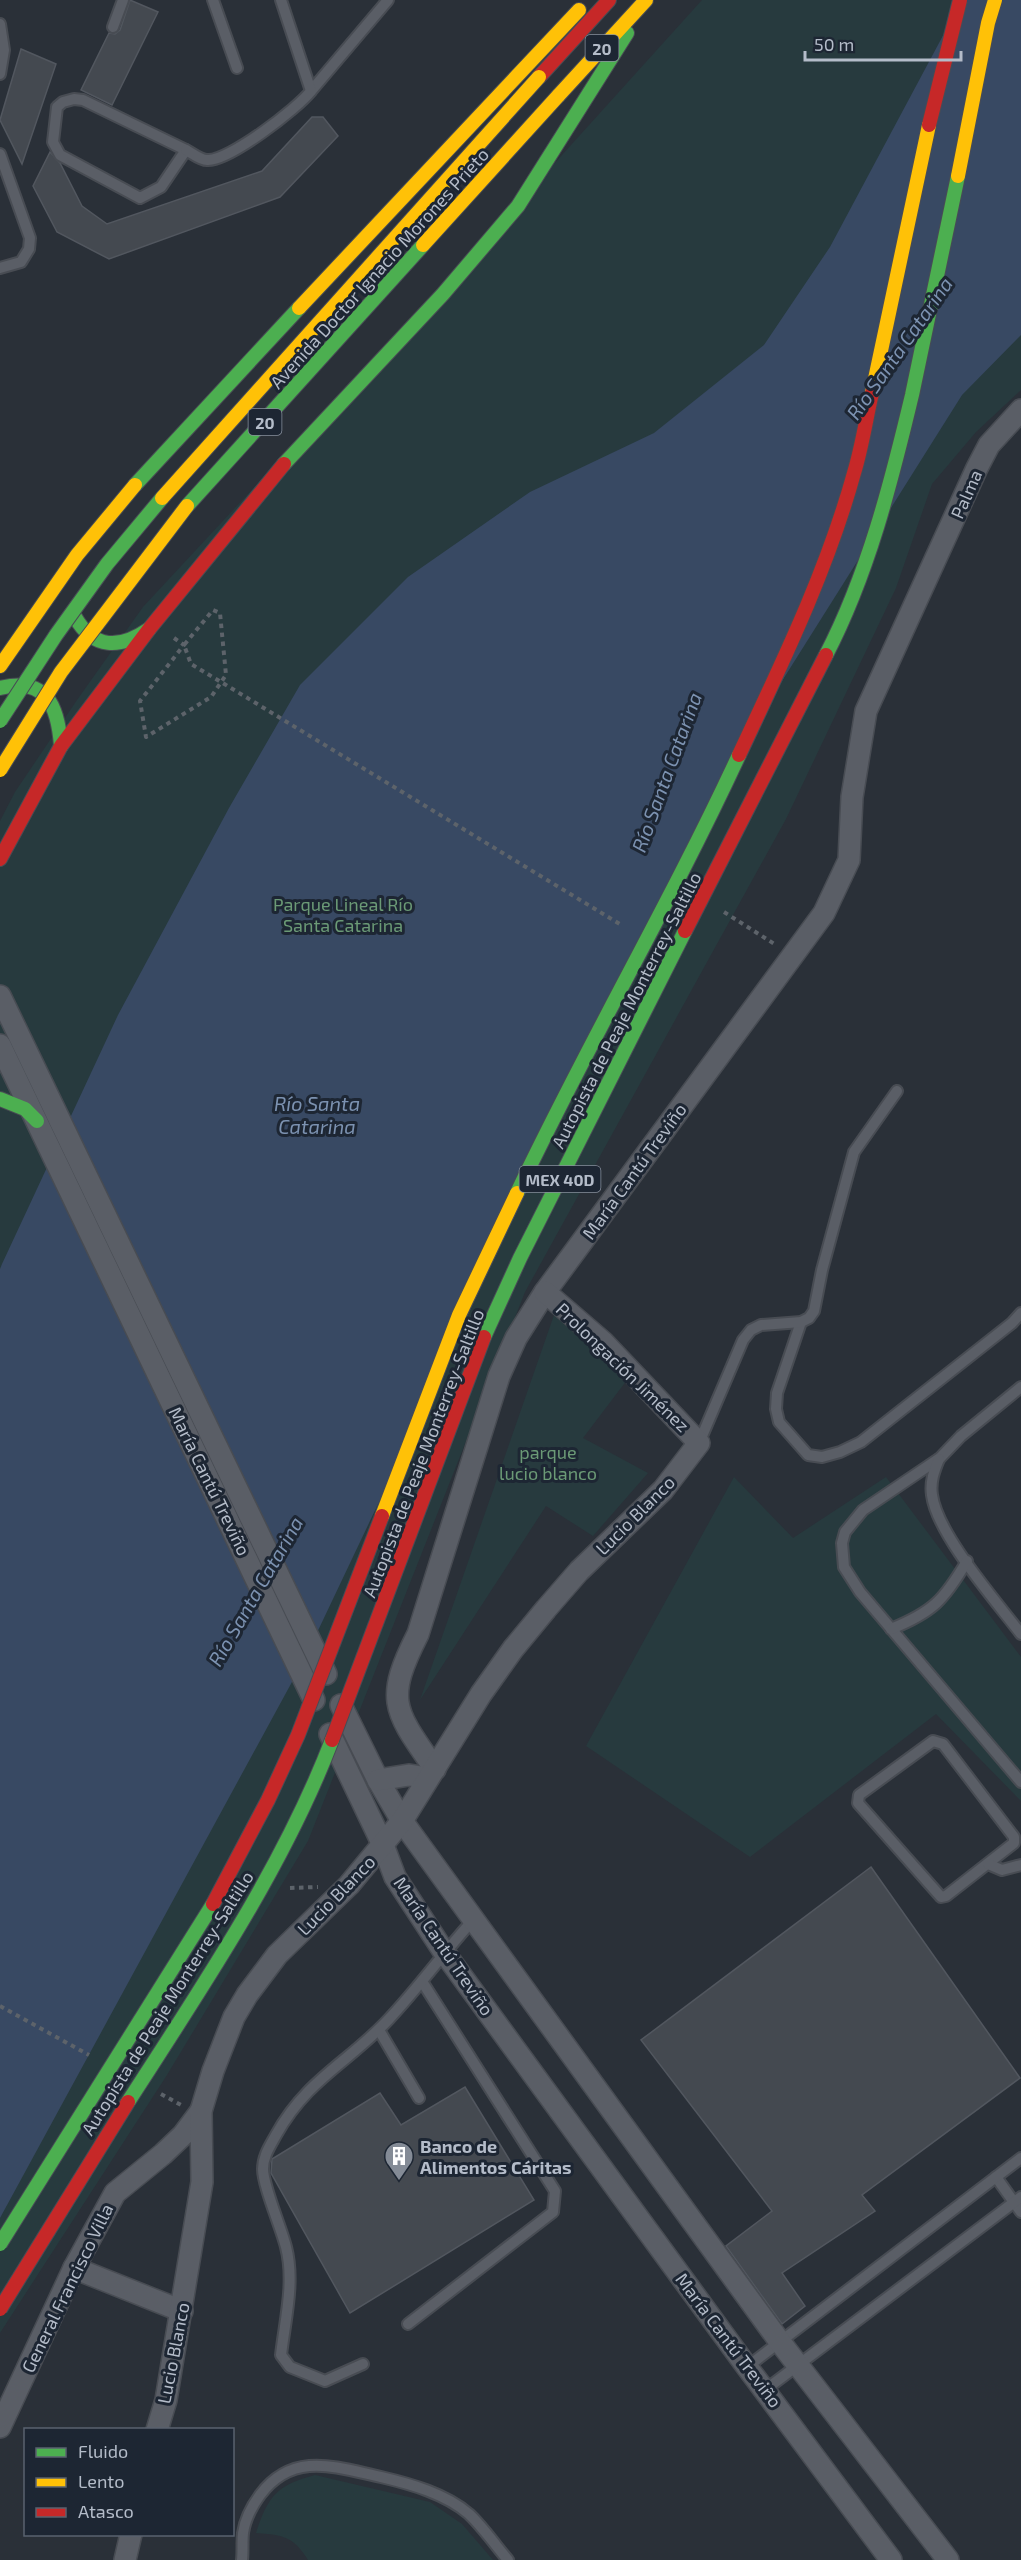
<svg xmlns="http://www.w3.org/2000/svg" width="1021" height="2560" viewBox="0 0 1021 2560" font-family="'Exo 2',sans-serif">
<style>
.green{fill:#273a3e}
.water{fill:#384963}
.building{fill:#444950;stroke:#52575f;stroke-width:1.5}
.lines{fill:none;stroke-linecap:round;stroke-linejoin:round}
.lane-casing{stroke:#484c53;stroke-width:14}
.street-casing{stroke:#484c53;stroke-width:24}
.fast-casing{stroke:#484c53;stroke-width:16}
.slow-casing{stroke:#484c53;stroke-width:16}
.jam-casing{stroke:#484c53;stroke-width:16}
.path{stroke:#5d636a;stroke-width:4;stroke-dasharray:4.5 4.5;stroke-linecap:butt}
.lane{stroke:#5a5e66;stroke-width:10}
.street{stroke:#5a5e66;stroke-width:21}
.fast{stroke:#4caf50;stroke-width:14}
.slow{stroke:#ffc107;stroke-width:14}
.jam{stroke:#c62828;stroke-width:14}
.fast-bridge-casing{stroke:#484c55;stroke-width:16;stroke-linecap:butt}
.slow-bridge-casing{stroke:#484c55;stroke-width:16;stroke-linecap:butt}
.jam-bridge-casing{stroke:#484c55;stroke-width:16;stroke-linecap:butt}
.fast-bridge{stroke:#4caf50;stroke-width:14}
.slow-bridge{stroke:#ffc107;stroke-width:14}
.jam-bridge{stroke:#c62828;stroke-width:14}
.labels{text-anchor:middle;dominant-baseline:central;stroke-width:6;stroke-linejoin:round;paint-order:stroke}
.shield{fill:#1d2633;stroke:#878f9c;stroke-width:1.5}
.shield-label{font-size:16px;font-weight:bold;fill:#b4bcc9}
.street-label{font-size:18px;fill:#b4bcc9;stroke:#1d2633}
.park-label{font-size:18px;fill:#6b9a76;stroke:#1d2633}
.poi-label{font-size:18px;font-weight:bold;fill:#b4bcc9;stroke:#1d2633;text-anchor:start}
.water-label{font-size:20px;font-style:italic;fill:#7c92b1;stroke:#1d2633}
</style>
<rect width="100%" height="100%" fill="#2a3038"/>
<g class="green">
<path d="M702,0H1021V390L976,432L932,484L896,588L786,819L525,1292L308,1841L167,2075L0,2333V821L15,792L77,700L143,607L534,186Z"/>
<path d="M554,1315L627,1380L583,1438L648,1473L593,1536L546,1506L420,1700Z"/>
<path d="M734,1477L793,1538L886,1477L1021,1657V1801L936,1714L750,1857L586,1746Z"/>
<path d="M315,2475L430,2502L462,2524L493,2560H308C293,2536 283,2535 256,2533C268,2496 277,2485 315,2475Z"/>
</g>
<path class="water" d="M962,0H1021V335L962,395L726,770L305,1658L0,2218V1269L2,1264L118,1015L229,808L300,685L408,577L530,492L654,433L764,345L830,247Z"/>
<g class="building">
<path d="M130,0L158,12L112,105L81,90L109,33L115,34L120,30Z"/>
<path d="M21,49L56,64L22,164L0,120Z"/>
<path d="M312,117H323L338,136L280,197L109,259L57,232L33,186L50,152L60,163L82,206L107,224L262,171Z"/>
<path d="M871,1867L1020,2078L862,2195L875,2211L782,2273L805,2306L782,2324L726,2246L772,2211L641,2040Z"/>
<path d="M465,2087L534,2200L350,2313L271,2173L272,2159L380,2093L401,2125Z"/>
</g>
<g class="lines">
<g class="lane-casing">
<g id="lane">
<path d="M213,0L237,68"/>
<path d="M0,24L4,50L0,74"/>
<path d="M113,27L123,0"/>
<path d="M311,91L388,0"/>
<path d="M74,99L83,100L186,150L161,187L140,198L60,155L53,142L57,107L63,102Z"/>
<path d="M186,150C192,153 200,160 207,160C228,162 298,108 311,91L281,0"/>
<path d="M0,154L30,238L29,249L21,262L0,268"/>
<path d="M801,1322L777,1393L776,1409L779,1422L808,1455L822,1457L840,1452L861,1442L1012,1323L1021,1313"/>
<path d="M1021,1387L961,1436L940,1458L863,1510L845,1532L842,1543L844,1567L860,1592L1021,1782"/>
<path d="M699,1443L743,1340L751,1330L761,1325L801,1322L809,1318L814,1311L822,1270L854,1152L897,1091"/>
<path d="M939,1459C934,1471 930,1482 932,1495C937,1534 996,1601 1021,1634"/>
<path d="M891,1629C933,1612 944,1600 967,1561"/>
<path d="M933,1741L943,1744L1014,1837V1843L946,1896L941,1897L858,1803L859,1795Z"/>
<path d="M988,1864L1002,1870L1021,1865"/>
<path d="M379,2030L419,2098"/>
<path d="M996,2177L1021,2212"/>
<path d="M408,2324L553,2212L555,2191L423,1983"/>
<path d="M363,2364L325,2381L290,2367L281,2355C285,2320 295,2282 286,2247C281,2227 263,2186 263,2169C263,2156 270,2146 276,2135C307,2079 348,2063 389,2019C419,1987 444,1952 474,1919"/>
<path d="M747,2367L1021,2158"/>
<path d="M765,2390L1021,2197"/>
<path d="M242,2560C243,2551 242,2541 243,2533C245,2519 252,2506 260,2495C293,2451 335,2467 381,2477C411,2484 446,2494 469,2514C483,2527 495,2545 508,2560"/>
</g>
</g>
<g class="street-casing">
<g id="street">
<path d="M0,996L326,1674"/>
<path d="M0,1045L314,1700"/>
<path d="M341,1705L378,1780L402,1821L780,2342L948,2560"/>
<path d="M330,1734L383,1845L395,1877L444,1952L747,2367L891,2560"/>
<path d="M435,1769C394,1710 384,1701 418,1634L499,1376L516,1338L545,1292L824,913L849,860L852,797L866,711L977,468L989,445L1021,410"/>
<path d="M378,1780L409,1775L428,1778"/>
<path d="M74,2268L182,2311"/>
<path d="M0,2427L74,2268L115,2193L163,2154L183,2135L201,2111"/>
<path d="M157,2430L166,2400L202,2182L201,2111L213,2071L234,2017L247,1995L277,1955L349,1885L402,1821L481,1694L513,1649L546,1609L579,1571L663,1490L699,1443L603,1342L545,1292"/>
<path d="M125,2560L131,2534"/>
</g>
</g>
<g class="fast-casing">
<g id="fast">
<path d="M284,464L443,294L518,206L627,33"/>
<path d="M135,485L299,308"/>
<path d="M75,617C94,650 120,649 149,629"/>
<path d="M0,688C47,676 58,707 61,746"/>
<path d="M0,1099L25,1109L37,1121"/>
</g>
</g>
<g class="slow-casing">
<g id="slow">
<path d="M558,96L646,0"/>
<path d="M299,308L579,10"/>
<path d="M0,666L77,555L135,485"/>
</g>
</g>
<g class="jam-casing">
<g id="jam">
<path d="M539,77L609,0"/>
<path d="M0,859L61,746L150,628L284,464"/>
</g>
</g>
<g class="path">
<path d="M174,638L184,645L140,701L146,737L211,697L226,675L220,613L213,610L184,645L191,664L221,682L623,926"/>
<path d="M724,912L776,945"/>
<path d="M290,1888L318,1887"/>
<path d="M0,2006L89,2055"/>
<path d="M161,2094L181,2105"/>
</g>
<use href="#lane" class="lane"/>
<use href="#street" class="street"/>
<use href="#fast" class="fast"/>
<use href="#slow" class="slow"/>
<use href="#jam" class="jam"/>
<g class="fast-bridge-casing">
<g id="fast-bridge">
<path d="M187,506L423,245"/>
<path d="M826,655C868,574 891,483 912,395C928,322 943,249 958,176"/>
<path d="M0,721L56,635L107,564L162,498"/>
<path d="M517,1193C587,1045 670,904 739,755"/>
<path d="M484,1337L520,1258L685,931"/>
<path d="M128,2102C202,1987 283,1868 332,1740"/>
<path d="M0,2244L213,1904"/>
</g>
</g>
<g class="slow-bridge-casing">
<g id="slow-bridge">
<path d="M958,176L988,23L995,0"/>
<path d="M423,245L558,96"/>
<path d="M872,393L929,125"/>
<path d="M162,498L539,77"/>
<path d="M0,770L61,672L187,506"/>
<path d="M382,1516L459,1315L517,1193"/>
</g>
</g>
<g class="jam-bridge-casing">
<g id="jam-bridge">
<path d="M929,125L960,0"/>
<path d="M739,755C782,663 827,571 854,473C862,447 866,419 872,393"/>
<path d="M685,931L826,655"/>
<path d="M332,1740L484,1337"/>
<path d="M213,1904L268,1800L298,1735L382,1516"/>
<path d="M0,2309L128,2102"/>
</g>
</g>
<use href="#fast-bridge" class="fast-bridge"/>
<use href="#slow-bridge" class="slow-bridge"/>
<use href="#jam-bridge" class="jam-bridge"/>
</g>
<defs>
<g id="building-pin" transform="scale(1.5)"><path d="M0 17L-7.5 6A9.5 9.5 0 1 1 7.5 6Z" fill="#848b96" stroke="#1d2633"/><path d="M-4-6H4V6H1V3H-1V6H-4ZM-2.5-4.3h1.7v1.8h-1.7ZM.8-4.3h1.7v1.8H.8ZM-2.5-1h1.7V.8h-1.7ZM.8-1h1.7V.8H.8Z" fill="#fff"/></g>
</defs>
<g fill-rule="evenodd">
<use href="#building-pin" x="399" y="2156"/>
</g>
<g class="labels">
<g class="shield">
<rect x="585.5" y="35" width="33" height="26" rx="4.5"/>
<rect x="248.5" y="409" width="33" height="26" rx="4.5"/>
<rect x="519.5" y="1166" width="81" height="26" rx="4.5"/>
</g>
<g class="shield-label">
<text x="602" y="48">20</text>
<text x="265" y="422">20</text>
<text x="560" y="1179">MEX 40D</text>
</g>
<g class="street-label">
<text transform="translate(379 268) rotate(-48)">Avenida Doctor Ignacio Morones Prieto</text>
<text transform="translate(966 494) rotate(-66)">Palma</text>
<text transform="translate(626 1010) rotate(-63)">Autopista de Peaje Monterrey-Saltillo</text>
<text transform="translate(634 1171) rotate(-54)">María Cantú Treviño</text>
<text transform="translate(623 1367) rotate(44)">Prolongación Jiménez</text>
<text transform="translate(423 1453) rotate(-69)">Autopista de Peaje Monterrey-Saltillo</text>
<text transform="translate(210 1481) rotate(64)">María Cantú Treviño</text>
<text transform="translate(635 1515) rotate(-45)">Lucio Blanco</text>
<text transform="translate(336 1895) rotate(-46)">Lucio Blanco</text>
<text transform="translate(444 1946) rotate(56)">María Cantú Treviño</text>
<text transform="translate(167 2003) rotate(-58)">Autopista de Peaje Monterrey-Saltillo</text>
<text transform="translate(67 2288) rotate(-64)">General Francisco Villa</text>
<text transform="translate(729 2340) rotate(53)">María Cantú Treviño</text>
<text transform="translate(173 2353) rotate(-79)">Lucio Blanco</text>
</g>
<g class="park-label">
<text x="343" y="904">Parque Lineal Río<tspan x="343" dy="21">Santa Catarina</tspan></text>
<text x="548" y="1452">parque<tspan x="548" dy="21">lucio blanco</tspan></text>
</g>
<g class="poi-label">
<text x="420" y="2146">Banco de<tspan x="420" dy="21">Alimentos Cáritas</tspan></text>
</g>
<g class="water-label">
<text transform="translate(899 348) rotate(-55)">Río Santa Catarina</text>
<text transform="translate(666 772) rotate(-70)">Río Santa Catarina</text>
<text x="317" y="1103">Río Santa<tspan x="317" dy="23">Catarina</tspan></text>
<text transform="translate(255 1591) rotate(-60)">Río Santa Catarina</text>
</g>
</g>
<rect x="24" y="2428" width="210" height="108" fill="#1d2633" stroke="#59626f" stroke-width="1.5"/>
<rect x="36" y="2448" width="30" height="9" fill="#4caf50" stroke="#59626f" stroke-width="1.5"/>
<text x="78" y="2458" font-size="18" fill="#b4bcc9">Fluido</text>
<rect x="36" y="2478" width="30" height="9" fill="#ffc107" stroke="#59626f" stroke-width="1.5"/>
<text x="78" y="2488" font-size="18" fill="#b4bcc9">Lento</text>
<rect x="36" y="2508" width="30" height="9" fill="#c62828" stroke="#59626f" stroke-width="1.5"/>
<text x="78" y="2518" font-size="18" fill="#b4bcc9">Atasco</text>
<path d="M805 51v9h156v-9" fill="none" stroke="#b4bcc9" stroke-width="3"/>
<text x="814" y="51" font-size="18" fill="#b4bcc9" stroke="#1d2633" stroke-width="4.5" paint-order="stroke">50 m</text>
</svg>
